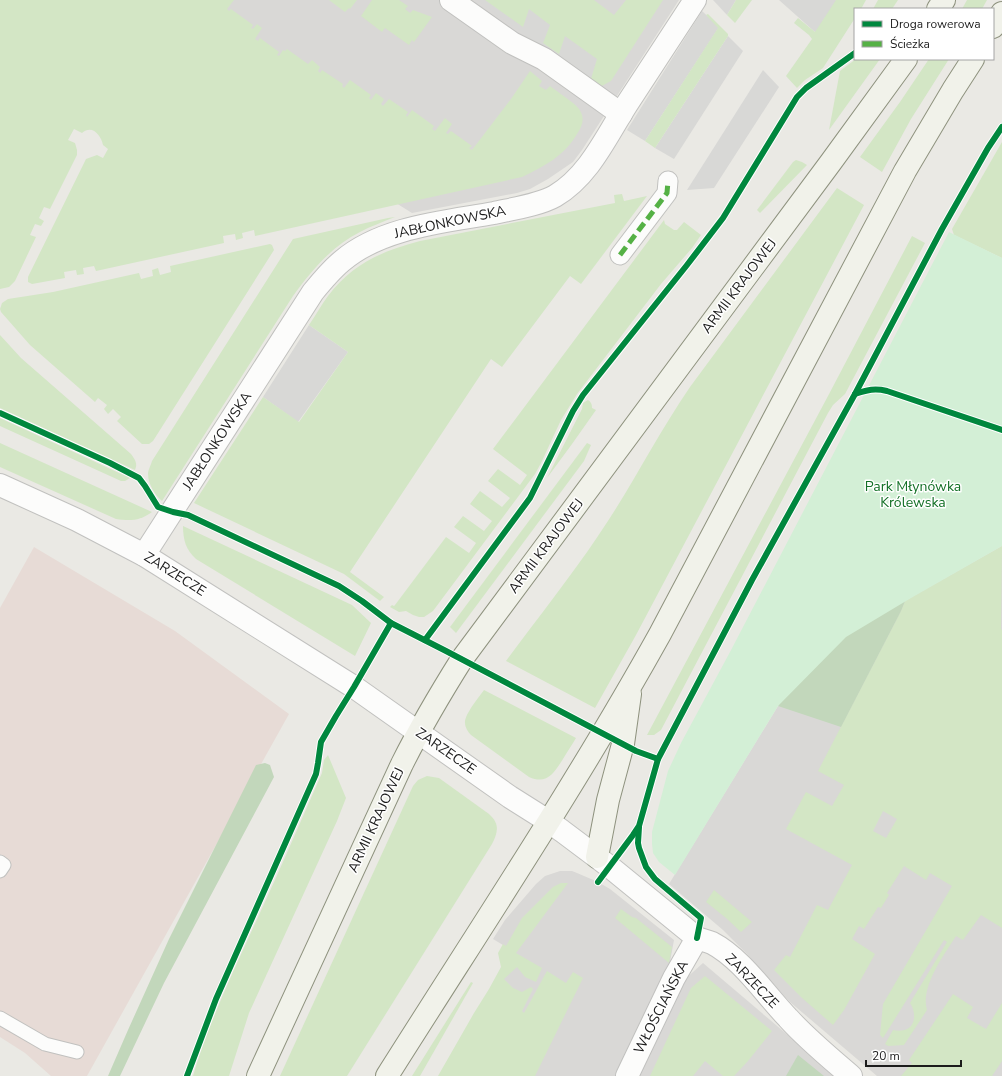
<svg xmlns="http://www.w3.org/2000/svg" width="1002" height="1076" viewBox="0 0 1002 1076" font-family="'Nunito Sans',sans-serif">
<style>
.residential{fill:#d9d8d6}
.commercial{fill:#e7dbd6}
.religious{fill:#d8d8d6}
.grass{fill:#d3e6c5;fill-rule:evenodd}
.forest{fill:#c2d7bb}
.park{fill:#d3efd6}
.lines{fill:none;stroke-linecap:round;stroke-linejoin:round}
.service-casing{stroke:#c1c1bf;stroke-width:15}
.pedestrian-casing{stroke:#c1c1bf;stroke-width:21}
.minor-casing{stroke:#c1c1bf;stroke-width:24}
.tertiary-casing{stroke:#c1c1bf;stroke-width:24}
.secondary-casing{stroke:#8e927e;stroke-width:24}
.service{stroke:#fcfcfb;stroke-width:13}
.pedestrian{stroke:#fcfcfb;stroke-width:19}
.minor{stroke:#fcfcfb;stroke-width:22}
.tertiary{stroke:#fcfcfb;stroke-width:22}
.secondary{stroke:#f1f2ea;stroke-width:22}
.quiet{stroke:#55b145;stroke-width:5;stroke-dasharray:10 5;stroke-linecap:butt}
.cycleway-casing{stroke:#fff;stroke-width:8}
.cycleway{stroke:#00873e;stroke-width:6}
.labels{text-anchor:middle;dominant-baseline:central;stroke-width:3;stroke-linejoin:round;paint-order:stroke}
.street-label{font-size:14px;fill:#1c1c1c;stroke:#fff}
.park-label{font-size:14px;fill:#137026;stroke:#fff}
</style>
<rect width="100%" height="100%" fill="#eae9e4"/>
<g class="residential">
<path d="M70,0H679L582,150L573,162L548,179L530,189L517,193L412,213Z"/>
<path d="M1002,546V1076H877L790,1002L771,982L747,954L723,930L669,884L778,706L797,686L905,601Z"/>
<path d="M560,871H572L577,873L598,882L610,889L674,940L668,973L616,1076H447L513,951L493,939L505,920L536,884L545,876Z"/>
<path d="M703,963L836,1076H636L683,981Z"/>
</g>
<path class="commercial" d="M34,547L175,631L289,714L87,1076H51L25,1053L0,1037V608Z"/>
<g class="religious">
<path d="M477,0H485L523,27L529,9L550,25L543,43L559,54L564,35L597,59L590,82Z"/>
<path d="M713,0H736L727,15Z"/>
<path d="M779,0H849L824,40Z"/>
<path d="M702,11L719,27L645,141L627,130Z"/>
<path d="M728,36L743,51L674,159L655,148Z"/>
<path d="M763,70L779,87L714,188L687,190Z"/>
<path d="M309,325L348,352L298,422L263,397Z"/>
</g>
<g class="grass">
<path d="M0,0H234L227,9L229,11L231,9L253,25L251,28L253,29L257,24L262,28L255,39L258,41L260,38L279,52L277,55L279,56L283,50L285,51L287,49L308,64L312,60L320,67L318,71L320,73L322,70L343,84L342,86L344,88L350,80L371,95L369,98L371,100L376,93L384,99L381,104L383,106L389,99L408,112L406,115L407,117L412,110L434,126L432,129L435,131L445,118L452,124L446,133L448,134L451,131L472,146L469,148L472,150L511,99L530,71L542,81L539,86L546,90L550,86C556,91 575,103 579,109C585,118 583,125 577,134C564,156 545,166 522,177L255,236L254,230L242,233L243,238L236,240L235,234L223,236L224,243L96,271L94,266L83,268L84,274L77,275L76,270L64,272L65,278L32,284L28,282V277L86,159L97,155L103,158L108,149L103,145C101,135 92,124 82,133L74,129L68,140L75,143L77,150V155L50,209L44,207L39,218L44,221L41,226L35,224L30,235L36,237L15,281L9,287L0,289Z"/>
<path d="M329,0H357L350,9L349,8L345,12Z"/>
<path d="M372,0H399L408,6L405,9L410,13L413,10L432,17L414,42L412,40L409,45L385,28L382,32L361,16Z"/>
<path d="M485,0H594L614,15L626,0H663L611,81L598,88L590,82L597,59L565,36L559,54L543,43L550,25L529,9L523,27Z"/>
<path d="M736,0H752L735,23L727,15Z"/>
<path d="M836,0H866L861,9H855V18L823,68L805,80L797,88L786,76L812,39L809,35L794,23L798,18L815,32Z"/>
<path d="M878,0H898L892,9H873Z"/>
<path d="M967,0H987L982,9H962Z"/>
<path d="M708,14L728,34V36L655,148L645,141L718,28L706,15Z"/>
<path d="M856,59H880L829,130L840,71Z"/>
<path d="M929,59H949L911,119L882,172L860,157L900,102Z"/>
<path d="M1002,142V258L954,235L952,229Z"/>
<path d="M796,160L802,162L807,165L760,213L757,210L793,162Z"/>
<path d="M837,188L864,205L636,635L595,708L506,661C537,619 569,579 598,536C631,488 657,435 690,387Z"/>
<path d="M622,194L624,201L647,196L581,284L570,276L502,367L491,359L350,572L384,597L380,601L344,574L194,503L263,397L299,422L348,352L309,325C316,315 321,305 328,296C352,264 382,251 420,241L615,203L614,195Z"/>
<path d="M395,217C383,222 371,226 360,232C332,246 311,271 293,296L162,501C155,495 148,484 148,474C148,470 151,465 152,461L293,239L388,218Z"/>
<path d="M664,220L665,224L674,230H677L684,222L701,235L692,248L661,284L577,394L561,420L541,463L535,474L433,611L424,617H419L413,615L406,611L399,612L390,607L392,605L394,606L395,605L446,537L469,553L476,543L454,527L463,516L484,531L492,521L470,504L480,491L502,507L510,498L488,481L498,469L520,485L527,475L493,449Z"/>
<path d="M912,236L925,243L845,394L833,405L828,413L661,730L654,735H647L828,396Z"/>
<path d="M270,244L272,245L274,250L153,441L149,444H142L117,421L121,417L113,409L108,414L104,409L107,405L98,398L95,402L30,345L1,312L0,309L2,303L8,299L53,292L139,273L141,279L153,276L152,270L158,268L160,275L171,272L170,266Z"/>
<path d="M0,335L21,358L131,454C135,460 138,463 135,470L0,408Z"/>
<path d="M588,400C591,402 592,404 592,408L596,410L572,444L547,478L582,409L583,403Z"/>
<path d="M0,418L130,478L125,481H121L0,426Z"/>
<path d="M0,443L152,512C140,521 130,521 116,519L0,467Z"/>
<path d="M587,443L591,445L584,461L456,633L450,627Z"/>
<path d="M183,526L352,605L371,623L355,656L196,559C186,550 183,540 183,526Z"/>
<path d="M1002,546L1001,629L1002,630V928L981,915L963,940L956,936C944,955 920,987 927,1010L904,1045L888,1046L885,1044L893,1030C898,1031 903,1031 907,1029C917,1024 915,1010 910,1003L947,942L944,940L883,1038L880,1035L883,1004L952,886L930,873L926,880L904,866L887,893L889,895L881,908L878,907L864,929L859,926L852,939L875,954L844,1010L833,1025L802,998L774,970L786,955L790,957L817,905L828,910L852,865L786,829L806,792L832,806L844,785L818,771L901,611L905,601ZM883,811L897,819L886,838L873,831Z"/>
<path d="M484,690L576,738C572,745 567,752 563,759C554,773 547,785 529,777L471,735C468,732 465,727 465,723C464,715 479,697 484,690Z"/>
<path d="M328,755L346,798L337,821L249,1013L229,1076H193C209,1021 235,968 259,915C281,868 301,820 322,773L324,760Z"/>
<path d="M427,776L439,778L489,814C500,824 498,832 492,844L347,1076H280L413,786L418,780Z"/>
<path d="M561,883H568L516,953L542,968L536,982L525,977L517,967L504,979L513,988L522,992L531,987L533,989L522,1011L524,1013L547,971L566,983L573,972L583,978L535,1076H438L474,1013L489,989L501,967L498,953L503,944L506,946L522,918L553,887Z"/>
<path d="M714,890L752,922L741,932L726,918L706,902Z"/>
<path d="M621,909L632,917L636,918L672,947L669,963L615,918Z"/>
<path d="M705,976L772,1031L748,1061L734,1076H723L705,1061L693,1076H650L691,988Z"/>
<path d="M471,982L473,983L420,1076H412Z"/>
<path d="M953,994L973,1007L967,1018L986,1029L1002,1003V1061L992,1076H901L912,1063L909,1060Z"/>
</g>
<g class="forest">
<path d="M905,601L901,611L841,727L778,706L819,621Z"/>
<path d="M265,763L270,765L274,777L164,983L120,1076H108L128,1030L169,939L256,765Z"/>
<path d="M798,1055L824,1076H786Z"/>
</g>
<path class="park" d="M949,232L1002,258V546L911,598L846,637L778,706L675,875L659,862L653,853L652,844V832L668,771L681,743L730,652Z"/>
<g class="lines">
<g class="service-casing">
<g id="service">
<path d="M0,862L4,865L0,871"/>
<path d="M0,1018L45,1044L77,1052"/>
</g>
</g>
<g class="pedestrian-casing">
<path id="pedestrian" d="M620,255L667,193L668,181"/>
</g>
<g class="minor-casing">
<g id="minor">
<path d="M451,0L512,43L544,59L621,114"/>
<path d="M144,555L313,292C322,281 331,270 342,261C382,227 444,222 494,213C512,209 539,205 555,196C589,176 606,137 627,104C650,69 672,35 695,0"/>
<path d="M548,821L562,831L610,867L697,938C702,940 707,941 712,943C741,958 765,994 788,1018C807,1039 829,1057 851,1076"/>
<path d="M627,1076L674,978L697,938"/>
</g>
</g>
<g class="tertiary-casing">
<path id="tertiary" d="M0,485L77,520L144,555L354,687L510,797L548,821"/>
</g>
<g class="secondary-casing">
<g id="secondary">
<path d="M938,9L944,0"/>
<path d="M993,27L1002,13"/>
<path d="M597,857L608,800L623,744L630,694"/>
<path d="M258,1076L402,764C420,728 440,694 462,659L831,162L906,59"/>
<path d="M387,1076C479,930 576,785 660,634L905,171L953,90L973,59"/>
</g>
</g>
<use href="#service" class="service"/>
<use href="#pedestrian" class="pedestrian"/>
<use href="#minor" class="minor"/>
<use href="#tertiary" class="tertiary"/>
<use href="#secondary" class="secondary"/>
<path class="quiet" d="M620,255L667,193L668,181"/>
<g class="cycleway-casing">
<g id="cycleway">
<path d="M855,394C868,390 874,388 887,391L1002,430"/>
<path d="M0,413L110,463L139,478L145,486L158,507L173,512L188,515L339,586L362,601L391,623L446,651L636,751L658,759"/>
<path d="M425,640L530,498L573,411L583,395L687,265L723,218L797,97L806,88L855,53"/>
<path d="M639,827L638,843L639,848L646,867L655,879L701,918L697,938"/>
<path d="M598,882L633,835L639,826L658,759L752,580L855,394L942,229L988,148L1002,127"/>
<path d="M187,1076L216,999L316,774L318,763L321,742L336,716L354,687L391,623"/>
</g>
</g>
<use href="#cycleway" class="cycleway"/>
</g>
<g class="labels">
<g class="street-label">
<text transform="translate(450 222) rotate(-12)">JABŁONKOWSKA</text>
<text transform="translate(739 286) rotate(-53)">ARMII KRAJOWEJ</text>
<text transform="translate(217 441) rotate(-57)">JABŁONKOWSKA</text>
<text transform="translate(546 546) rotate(-53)">ARMII KRAJOWEJ</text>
<text transform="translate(175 574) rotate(32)">ZARZECZE</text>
<text transform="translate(446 751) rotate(35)">ZARZECZE</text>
<text transform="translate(376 820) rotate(-65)">ARMII KRAJOWEJ</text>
<text transform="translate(752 981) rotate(46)">ZARZECZE</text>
<text transform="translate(661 1007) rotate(-63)">WŁOŚCIAŃSKA</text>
</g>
<g class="park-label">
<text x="913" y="486">Park Młynówka<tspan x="913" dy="16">Królewska</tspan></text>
</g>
</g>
<rect x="854" y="8" width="140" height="52" fill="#ffffff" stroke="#a4a4a4"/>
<rect x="862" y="21" width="20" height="6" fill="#00873e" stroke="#a4a4a4"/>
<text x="890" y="28" font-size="12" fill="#1c1c1c">Droga rowerowa</text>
<rect x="862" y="41" width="20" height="6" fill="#55b145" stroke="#a4a4a4"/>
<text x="890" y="48" font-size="12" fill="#1c1c1c">Ścieżka</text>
<path d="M866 1060v6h95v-6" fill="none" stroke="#1c1c1c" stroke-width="2"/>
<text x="872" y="1060" font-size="12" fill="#1c1c1c" stroke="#ffffff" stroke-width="3" paint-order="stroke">20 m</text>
</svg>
